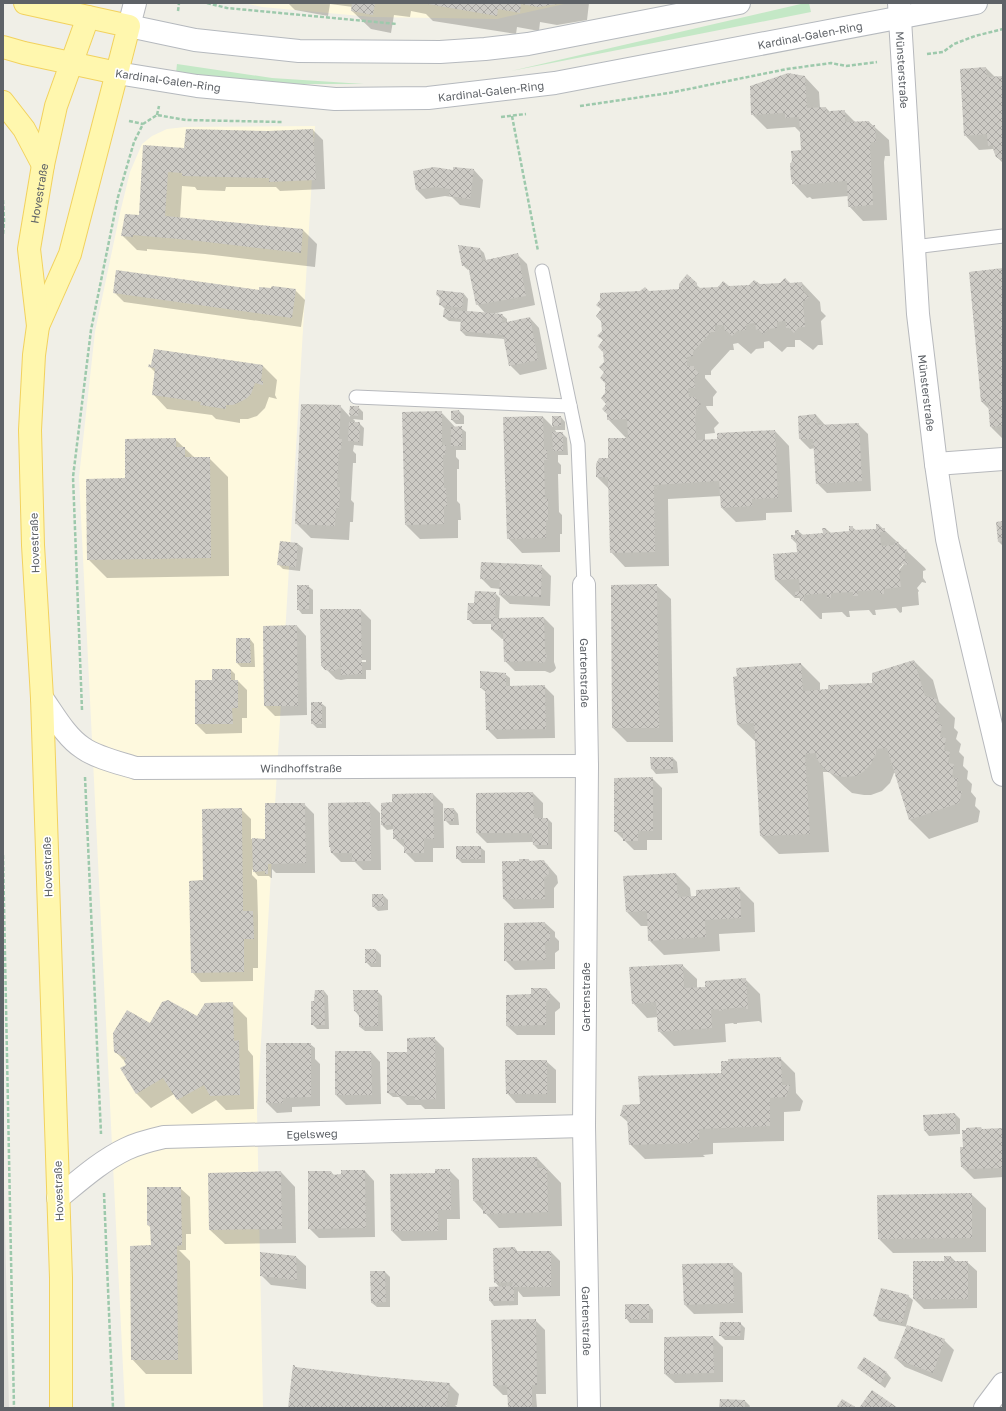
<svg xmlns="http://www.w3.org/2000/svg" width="1006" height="1411" viewBox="0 0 1006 1411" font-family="'Golos Text',sans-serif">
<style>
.commercial{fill:#fef9de}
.industrial{fill:#dfded9}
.green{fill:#c4e8c6}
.shadow{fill:#0003;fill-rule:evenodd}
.building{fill:url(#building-cross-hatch)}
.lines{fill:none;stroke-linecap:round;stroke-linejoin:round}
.service-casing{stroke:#b7b9bd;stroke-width:15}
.minor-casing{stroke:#b7b9bd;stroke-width:24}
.secondary-casing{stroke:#b5b9be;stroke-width:24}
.primary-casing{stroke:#f2d25e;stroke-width:24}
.path{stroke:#9dc9ac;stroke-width:2.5;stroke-dasharray:4 2;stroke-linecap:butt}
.service{stroke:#fff;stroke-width:13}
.minor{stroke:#fff;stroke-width:22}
.secondary{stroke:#fff;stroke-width:22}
.primary{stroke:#fff7ae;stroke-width:22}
.labels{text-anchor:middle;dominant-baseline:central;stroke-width:3.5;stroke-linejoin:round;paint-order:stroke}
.street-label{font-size:11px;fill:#5e6267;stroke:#fff}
</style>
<defs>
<pattern id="building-cross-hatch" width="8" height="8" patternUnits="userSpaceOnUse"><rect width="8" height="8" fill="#cccac4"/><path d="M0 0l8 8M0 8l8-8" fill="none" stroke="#a9a7a3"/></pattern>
</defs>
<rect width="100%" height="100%" fill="#f0efe7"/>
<g class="commercial">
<path d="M244,3H569L497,19L372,17L262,7Z"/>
<path d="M315,126L257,1110L263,1408H125L79,477L95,332L120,213L130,172L142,144L152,136L167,129L185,127Z"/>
</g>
<path class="industrial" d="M3,1135L9,1408H3Z"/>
<g class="green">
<path d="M805,3H809L811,12L511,71Z"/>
<path d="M177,64L272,78L364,84H293L176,73Z"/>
</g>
<g class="shadow">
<path d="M288,3H589L587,20L557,25L540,22L539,31L517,27L516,34L433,21L426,14L411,11L410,17L394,15L391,33L371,29L352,11L353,7L330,4L328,16L295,10Z"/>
<path d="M986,68L996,78L1003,77V163L997,157L993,149L979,150L965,135Z"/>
<path d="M805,77L819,92L820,108H826L830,112L844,111L855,122H869L889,140L890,156H885L884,162L887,220L863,221L849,206L848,196L812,199L810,197L807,198L793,183L792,180L791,164L802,151L800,132L795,127L767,129L752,114Z"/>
<path d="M313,130L323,140L325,189L280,191L276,187H226L225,191L197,190L195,187L182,186L180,219L303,230L317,244L315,267L205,254L147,249V251L137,250L123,236L140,216L144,146L185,149L268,132Z"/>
<path d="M474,170L483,180L480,208L460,205L452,197L445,196L426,199L417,190L454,171Z"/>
<path d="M480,249L484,253L486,260L517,254L527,264L535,305L492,314L502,315L507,319V323L530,318L539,328L547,369L520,375L510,365L505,339L466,336L461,331L462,322L449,321L444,317L445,309L440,304L441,299L437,295L464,294L468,299L467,312L485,313L477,304L469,269L468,270L463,265Z"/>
<path d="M1003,269V439L991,427L990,410L982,402L970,272Z"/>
<path d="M687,276L701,289L802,283L820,302L821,311L826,316L821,321L823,345H818L813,350L800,340H795V347H787L782,352L769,341L764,342V348L756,349L751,354L738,343L733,344L734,350H730L711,371V375H705V378L717,392L713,397V406H706L707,409L719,423L714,428L715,433L705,434V440H719L775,431L789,446L792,512L766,513V520L736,522L721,507V496L668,499L669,566L625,567L611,552L610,490L597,477L609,459L627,439L608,419L604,341L599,336L649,292L680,290Z"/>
<path d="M295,290L305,300L301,327L124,302L114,292Z"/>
<path d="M263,366L277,380L275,395L277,399L269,397L265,408L257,416L248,419H240V423L216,419L212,415L167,409L153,394L156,373L150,367Z"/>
<path d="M340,406L350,417L351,407H358L363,412V420L353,419L355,421V423H359L364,428L363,446L354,445L353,451L356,454V463H353L351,500L354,503L353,522H350L349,540L311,538L296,523Z"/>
<path d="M459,411L464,416V424H456L452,420Z"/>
<path d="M441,412L456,428H461L466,432V450H456V457L459,460V469H457V501L460,504L461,520H458V538L420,539L406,525Z"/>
<path d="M816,415L826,426L858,424L868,434L871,491L827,493L817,483L815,448L810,449L800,439Z"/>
<path d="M543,417L553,427V417H561L565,422V430H555L557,433H562L567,438L568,455H558V462L561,465V474H558L559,512L562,515V534H560V552L522,553L508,538Z"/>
<path d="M175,439L195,458H209L228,477L229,576L107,578L88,559L126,479Z"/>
<path d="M1003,522V546L999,542Z"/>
<path d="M879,525L925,568L926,570L923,571V578L926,582V583L922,582L917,588L919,591L918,592L919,605L902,607V612L900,613L896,608L875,610L876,615H873L869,610L849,611L850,617H847L842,612L822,613V619H820L799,598H795L776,580L798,552L797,544L792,539L796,536L798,531L803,535L824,534L826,529L831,533L850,532L852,527L857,531L877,530ZM901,564H904L897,573Z"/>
<path d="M281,542L298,544L303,548L300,571L283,569L278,564Z"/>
<path d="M541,566L551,576L550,606L510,604L500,595V589L491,588L481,578Z"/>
<path d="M656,585L671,599L673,742H627L613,728L612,586Z"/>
<path d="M308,586L313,590V614H302L298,609Z"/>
<path d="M495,593L500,598L499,619L544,618L554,628V662L556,668L554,671L550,673L545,671H515L505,661L504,639H502L492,630V624H473L468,619L475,604Z"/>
<path d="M361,610L371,620V670H366V679H347L341,680L336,679L326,669ZM346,660H366V662H346Z"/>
<path d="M297,626L306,636L307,715L275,716L265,706Z"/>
<path d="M250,639L254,644L255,667H241L237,663Z"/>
<path d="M914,661L933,680L939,702L955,718L954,728L958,732L956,739L961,744L959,752L964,757L963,766L968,771L967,779L972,784L971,792L976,798L975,806L980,811L978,822L929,839L910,820L896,773H894L890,783L882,791L871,795H864L852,793L845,787L829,772H823L829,852L779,854L761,836L756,742L737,724L801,664L820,683V691L873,683Z"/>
<path d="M231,670L235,674V681H238L247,690V718H242V733L206,734L196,724V681H213Z"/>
<path d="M481,672L505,674L510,678V687L544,686L554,696L555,738L497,739L487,729V693L481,688Z"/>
<path d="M321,703L326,707V728H317L312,723Z"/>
<path d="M673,758L677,762L678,773L656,774L652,769Z"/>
<path d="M652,778L662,788V840H647V850H634L615,831Z"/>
<path d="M533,793L543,803V819H548L552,823V849H538L534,845V842L487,843L477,833V794Z"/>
<path d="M433,794L443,804L444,848H433V862H415L405,852V848L394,838V829L387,830L382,825V804L393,805Z"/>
<path d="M370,803L380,813L381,870H363L355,862H341L332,853Z"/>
<path d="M304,804L314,814L315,873H276L272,869V878H271L269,876H258L252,869V875L257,880L258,917V968H253V981L201,982L192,972L204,881L241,809L251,819V839L265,840Z"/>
<path d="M454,809L458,814L459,825H450L445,820Z"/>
<path d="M480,847L485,851V863H462L457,858Z"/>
<path d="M529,860L531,862L544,861L557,876L558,883L554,888V908L514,909L504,899L520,862Z"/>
<path d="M676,874L690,888L691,897L739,888L754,903L755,932L719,934L720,951L664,955L649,940L648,926H641L627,912Z"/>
<path d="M383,895L388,900V910L378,911L373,906Z"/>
<path d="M545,923L555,932V937L559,941V950L555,953V969L515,970L505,960Z"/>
<path d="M376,950L381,955V967H371L366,962Z"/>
<path d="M682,965L697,979V988H706L745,979L760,994L762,1023L759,1021L737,1023V1024H734L733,1023L725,1024L726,1042L674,1046L659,1031L658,1017L647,1018L633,1003Z"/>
<path d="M324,991L328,996L329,1029H317L312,1024L315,1002Z"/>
<path d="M377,991L382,996L383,1031H365L360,1027L359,1016L355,1011Z"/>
<path d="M550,993L560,1003V1008L555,1012V1035H517L507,1026L532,995Z"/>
<path d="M232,1003L247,1018L248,1050L253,1056L254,1109L226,1110L216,1100L192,1114L178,1100L174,1094L151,1108L136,1093L128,1065L115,1051L151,1024L198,1018Z"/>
<path d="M434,1038L444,1048L445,1109H425L421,1105H407L399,1097H393L388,1093L408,1053Z"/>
<path d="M310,1044L315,1048V1059L320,1064V1106L292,1107V1112L277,1113L267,1103Z"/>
<path d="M371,1052L380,1062L381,1104L346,1105L336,1095Z"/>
<path d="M780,1058L795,1073L796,1093L803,1101L800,1111L784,1112V1141L713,1143V1154L703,1155L705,1157L645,1159L630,1144L629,1123L621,1116L641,1105Z"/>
<path d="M546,1061L556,1070V1103H516L507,1093Z"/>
<path d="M955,1114L960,1119V1134L929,1136L925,1131Z"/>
<path d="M1003,1129V1177L974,1179L962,1167L964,1148L982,1130Z"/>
<path d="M537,1158L561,1183L562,1226L499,1228L474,1201Z"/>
<path d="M449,1170L459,1180L460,1219H447V1240L402,1241L392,1231L436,1174Z"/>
<path d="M365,1171L374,1181L375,1237L319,1238L309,1228L331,1172L335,1176Z"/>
<path d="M281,1172L295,1187L296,1243L225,1244L210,1230Z"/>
<path d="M180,1188L190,1197L191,1234H186V1250H179L190,1261L192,1374H146L132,1359L154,1247L151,1228L148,1225Z"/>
<path d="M971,1194L986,1208V1252L893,1253L879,1239Z"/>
<path d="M515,1248L518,1252H551L560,1261V1296L523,1297L518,1291V1305L494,1306L490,1301V1288H500L495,1282Z"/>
<path d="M296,1257L306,1266V1289L271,1285L261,1275Z"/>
<path d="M951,1257L956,1262H967L977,1271V1308L924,1309L914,1299Z"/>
<path d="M732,1264L742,1273L743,1313L694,1314L684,1304Z"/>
<path d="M371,1272H385L390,1277V1307H377L372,1303Z"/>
<path d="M908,1296L913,1300L906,1326L944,1340L954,1350L942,1382L905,1367L895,1358L907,1327L879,1321L875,1316Z"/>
<path d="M649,1305L653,1310V1323H630L626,1318Z"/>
<path d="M535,1320L545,1330L546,1394H536L537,1408H511L509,1406V1395H503L493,1385Z"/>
<path d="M740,1323L745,1328L744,1340H725L720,1335Z"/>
<path d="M713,1337L723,1347V1382L675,1383L665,1374Z"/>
<path d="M865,1358L887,1373L891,1378L885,1388L858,1368Z"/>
<path d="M382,1377L449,1384L459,1394L457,1405H455L458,1408H289Z"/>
<path d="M745,1401L750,1406L749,1408H720Z"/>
</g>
<g class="building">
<path d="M352,3H375L373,15L351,11Z"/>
<path d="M422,3H556L557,4L538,7L521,4L520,13L498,9L497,16Z"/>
<path d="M986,67L987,77L1003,76L1002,160L996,157L994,152L993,145L988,146L987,134L964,136L960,69Z"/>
<path d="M788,73L805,76L807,108L826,107L827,113L830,112V111L845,110V122L869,121L870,125H875L876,142H871L870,147L873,205L848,207L847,181L796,185V183L792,184V180H791L790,163H791L792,160L791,151L801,150L799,117L785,118V113L751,115L750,86Z"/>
<path d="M186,129L268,131L313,129L316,180L269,182V178L182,176V173L168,172L165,216L303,229L301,253L190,240L133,235V237L121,236L125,214L139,215L143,145L184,148Z"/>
<path d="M434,167L453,170V167L474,169L470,199L449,196L450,189L435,187L416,190L413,171Z"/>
<path d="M458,245L480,248L482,261L518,253L526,296L476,305L468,266L467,265L462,266Z"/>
<path d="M1003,268V426L990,427L988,402H981L969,272Z"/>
<path d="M116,270L259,290V287L271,288L272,286L296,289L292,318L113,293Z"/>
<path d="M687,274L697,283V288L718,287L723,281L729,286L749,285L754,280L760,284L780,283L785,278L790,283L802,282L803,291L809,297L803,302L805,327H799L794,333L789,328H786V321L777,322V328L768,329L763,334L758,329L756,330L755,323L746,324V330L737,331L732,336L727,331H725L724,325H715V332H711L693,352V356L687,357V366H694V368L699,373L694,378L695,388H688L689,397H695L696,399L701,404L696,409V415H695L696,440L717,439V433L775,430L778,498L752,499V506L721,508L719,481L654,485L655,552L610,553L608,477H596V464L599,458H608V438H628L627,419L607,420V414L602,409L606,404L601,398L605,393V383L600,378L604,372L599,367L604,362L603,352L598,347L603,340L597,336L602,331L601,321L596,316L601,309L596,305L600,300V293L640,291L645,287L649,291L679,289V284Z"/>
<path d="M437,290L464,293L462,308L439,305L440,296L436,295Z"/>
<path d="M444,309L503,314L502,323L530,317L538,360L509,366L503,335L460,331L461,319L443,317Z"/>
<path d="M154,349L263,365L261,381H263V385L255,383L251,394L247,398L242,401L233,405H226V409L200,405L201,402L152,395L155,368L148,367L149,364L151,365Z"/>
<path d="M301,404L341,405L339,439H342L341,449H339L337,487H340L339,508H336L335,526L295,524Z"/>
<path d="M350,406H359L358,416L349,415Z"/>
<path d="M459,410L460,420H451V411Z"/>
<path d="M442,411V445H446L445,455H443L444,488H446L447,506H444V524L405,525L402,412Z"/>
<path d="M816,414L817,425L859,423L862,481L816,484L813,439H799L798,416Z"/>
<path d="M543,416L544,450H547V460H544L545,499H548V520H546V538L507,539L503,417Z"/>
<rect x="552" y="416" width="9" height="10"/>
<path d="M349,422H360L359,442L348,441Z"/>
<path d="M462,426V446H451V427Z"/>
<path d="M552,432H563V451H553Z"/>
<path d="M176,438V447H185V457H210L211,558L87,560L86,479L125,478V439Z"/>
<path d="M1003,521V541L998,542L996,522Z"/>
<path d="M876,524H879L880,528H885V532H880L881,546L894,545L895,541L899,542L898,546L903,550L906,549L908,552L905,553V561L908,562L907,565L903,564L899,569L901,572L899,573L901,587L884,589V594H880V590L857,591L858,596H853V592L831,593V598H827V593L804,595V600L800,601V596H795V592L800,591L799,579L775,580L773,554L797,552L796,539H791V535H795V530H799V535L823,533L822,528H826L827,533L849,531V526H853V530L876,529Z"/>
<path d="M280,541L298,543L296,567L277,565Z"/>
<path d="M481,562L542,565L541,597L499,595L500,580L480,579Z"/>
<path d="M657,584L659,728H612L611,585Z"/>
<path d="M297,585H309V609L297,610Z"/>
<path d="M475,591L496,592L495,618L544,617L545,651L547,656L545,662L541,663L535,661L504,662L503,630H491V620H467L468,603H474Z"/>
<path d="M320,609H361L362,674L341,675V661L339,668L334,671L325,670L321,665Z"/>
<path d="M297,625L298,706H264L263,626Z"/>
<path d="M236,638H250L251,663H236Z"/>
<path d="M914,660L925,696L937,699L935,711L940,713L936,723L942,725L940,737L946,738L944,750L950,752L948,763L954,764L952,778H958L956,790L962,791L959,803L909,820L887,748L876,749V755H875L871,764L863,772L856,776L844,777L838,776L828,772L821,765L817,759L816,753L805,754L810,834L760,836L754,723L737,724L733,677L737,676L736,668L801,663L803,691L828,689V685L872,683V673Z"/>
<path d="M212,669H231V680H238V708H232L233,724H195V680H212Z"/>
<path d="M480,671L506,673V686L545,685L546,729L486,730L485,688H480Z"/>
<rect x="311" y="702" width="11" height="22"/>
<path d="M650,757H673V769H651Z"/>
<path d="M653,777V831H638V841H623V832H614V778Z"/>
<path d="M533,792L534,818H548V845H533L532,833H476V793Z"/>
<path d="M433,793L434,839L424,838V853H404V839H393V825H381V803L392,802V794Z"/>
<path d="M370,802L371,861H352V853H331L330,847H329L328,803Z"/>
<path d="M265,803H305L306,863L268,864V874H265V871L253,872L252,838L265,839Z"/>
<path d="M242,808L243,911H253L254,939H244V972L191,973L189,881L203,880L202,809Z"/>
<rect x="444" y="808" width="10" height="13"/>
<rect x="456" y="846" width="25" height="13"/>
<path d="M519,859H529V861L544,860L545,863L548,865L549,874L544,878L545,899H503L502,861H519Z"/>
<path d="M676,873L678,897L696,896V890L740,887L741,918L705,920L706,937L648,941L647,911L626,912L623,876Z"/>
<path d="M372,894H383L384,906L372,907Z"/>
<path d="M545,922V928L550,931V940L545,943L546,960L504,961V923Z"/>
<rect x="365" y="949" width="11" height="14"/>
<path d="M683,964L684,988L705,987V981L746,978L748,1009H746V1007L723,1009L724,1010L719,1011V1009L711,1010L712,1028L658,1032L656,1002L632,1004L629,967Z"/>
<path d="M531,988H546L550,992V998L546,1002V1025L506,1026V995L531,994Z"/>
<path d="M315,990H324L325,1025H311V1001H314Z"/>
<path d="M353,990H378V1026L359,1027V1012L354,1011Z"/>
<path d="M168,1000L197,1016L205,1003L233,1002L234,1041L239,1040L240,1095L210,1096L204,1085L177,1100L163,1078L136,1094L120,1068L126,1065L124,1061L126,1058L114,1052L113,1033L127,1010L150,1023L162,1002Z"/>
<path d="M435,1037L436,1099L415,1100L414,1096H397L396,1093H387V1052H407V1038Z"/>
<path d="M266,1043H311V1097L283,1098V1103H266Z"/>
<path d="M335,1051H371L372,1095H335Z"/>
<path d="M781,1057L782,1085H790L786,1097L770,1098V1126L699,1129V1139L690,1141L692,1143L629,1145L627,1116H620L623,1105L640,1104L638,1076L721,1073V1061H728V1059Z"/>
<path d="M505,1060H547V1094H506Z"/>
<path d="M955,1113L956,1130L924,1131L923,1115Z"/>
<path d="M981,1127L982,1129L1003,1128V1168L964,1169V1167H961L960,1147H963L962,1130H966V1128Z"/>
<path d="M537,1157V1168H547L548,1212L483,1214V1201H473L472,1158Z"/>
<path d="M435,1169H450L451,1210H438V1231H391L390,1174L435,1173Z"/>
<path d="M341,1170H365L366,1228L308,1229V1171H331L332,1175L341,1174Z"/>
<path d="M281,1171L282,1229L209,1230L208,1173Z"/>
<path d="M147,1187H181L182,1245L177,1246L178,1360H131L130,1246L151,1245L150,1226L147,1225Z"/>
<path d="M972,1193V1238L878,1239L877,1195Z"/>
<path d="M515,1247V1251H551V1287H514V1301H489V1287L512,1286L513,1282L494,1283L493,1248Z"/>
<path d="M260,1252L296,1256L297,1280L260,1276Z"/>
<path d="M944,1256H951V1261H968V1299H913V1261H944Z"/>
<path d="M733,1263L734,1303L684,1305L682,1264Z"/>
<path d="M370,1271H385L386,1302L371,1303Z"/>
<path d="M881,1288L909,1295L902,1323L873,1316Z"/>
<rect x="625" y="1304" width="24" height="15"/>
<path d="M536,1319L537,1385H532V1408L508,1407L507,1385L493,1386L491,1320Z"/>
<path d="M720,1322H741L740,1336H719Z"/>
<path d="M907,1325L945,1339L933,1373L894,1358Z"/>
<path d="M713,1336L714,1373L664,1374V1337Z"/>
<path d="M864,1357L887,1372L880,1384L857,1368Z"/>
<path d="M293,1365H295V1367L380,1377L450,1383L446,1408H288Z"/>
<path d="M872,1390L898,1408H859Z"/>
<path d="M720,1399L745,1400V1408H719Z"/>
<path d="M842,1399L857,1408H836Z"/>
</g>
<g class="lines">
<g class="service-casing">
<g id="service">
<path d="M914,247L1003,236"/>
<path d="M542,271L578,444L584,585"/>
<path d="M356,397L570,406"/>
</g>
</g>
<g class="minor-casing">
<g id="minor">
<path id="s1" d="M899,3L918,314L936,464L947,539L954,570L1003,775"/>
<path d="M129,26L135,3"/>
<path d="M936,464L1003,459"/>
<path id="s2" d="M584,585L587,766L584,1126L589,1408"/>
<path id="s3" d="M42,698C54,715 66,737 83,748C97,758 120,763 136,768L587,766"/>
<path id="s4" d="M58,1198C80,1180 101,1161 126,1149C138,1143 151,1140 164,1137L584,1126"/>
<path d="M985,1408L1003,1384"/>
</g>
</g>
<g class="secondary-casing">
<g id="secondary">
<path d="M129,26L195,40L299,51L440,52L485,49L528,44L739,3"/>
<path id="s5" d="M117,73L197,86L335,99L428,98L555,83L976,3"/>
</g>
</g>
<g class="primary-casing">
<g id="primary">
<path d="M25,3L129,26L70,254L38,326"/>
<path d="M3,47L24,53L117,73"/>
<path d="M3,102L24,129L43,165"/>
<path id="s6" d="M61,1408V1278L42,698L33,545L30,430L34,355L38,326L29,249L43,165L56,106L88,17"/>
</g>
</g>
<g class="path">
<path d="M207,3L227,8L397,24"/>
<path d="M178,11L179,3"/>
<path d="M927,54L943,52L954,44L975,36L1003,29"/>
<path d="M580,106L669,93L787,69L831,63L846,66L877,62"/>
<path d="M157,115L159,106"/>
<path d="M512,116L538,251"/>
<path d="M501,117L526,114"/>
<path d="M129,121L143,124"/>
<path d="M3,200L4,221L3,235"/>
<path d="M82,710L73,477L91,330L118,197L134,142L143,124L157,115L186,120L282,122"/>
<path d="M85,777L101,1134"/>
<path d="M3,855L14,1408"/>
<path d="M104,1193L113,1408"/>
</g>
<use href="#service" class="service"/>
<use href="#minor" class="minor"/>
<use href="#secondary" class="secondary"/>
<use href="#primary" class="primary"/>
</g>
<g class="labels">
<g class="street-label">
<text stroke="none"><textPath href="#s5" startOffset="700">Kardinal-Galen-Ring</textPath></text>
<text stroke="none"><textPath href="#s1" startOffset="67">Münsterstraße</textPath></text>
<text transform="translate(168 80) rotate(8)">Kardinal-Galen-Ring</text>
<text stroke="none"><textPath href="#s5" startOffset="376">Kardinal-Galen-Ring</textPath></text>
<text stroke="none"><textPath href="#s6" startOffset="1217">Hovestraße</textPath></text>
<text stroke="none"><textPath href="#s1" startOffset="391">Münsterstraße</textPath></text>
<text transform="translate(34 543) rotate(-92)">Hovestraße</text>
<text stroke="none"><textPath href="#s2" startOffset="88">Gartenstraße</textPath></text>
<text stroke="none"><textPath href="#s3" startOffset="287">Windhoffstraße</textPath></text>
<text transform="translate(47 867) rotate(-92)">Hovestraße</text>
<text transform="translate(585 997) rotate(-90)">Gartenstraße</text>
<text stroke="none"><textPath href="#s4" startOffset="272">Egelsweg</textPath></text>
<text transform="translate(58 1191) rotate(-92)">Hovestraße</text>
<text stroke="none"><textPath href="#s2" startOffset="736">Gartenstraße</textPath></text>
</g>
</g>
<rect width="1006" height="1411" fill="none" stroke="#5e6267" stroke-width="8"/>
</svg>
